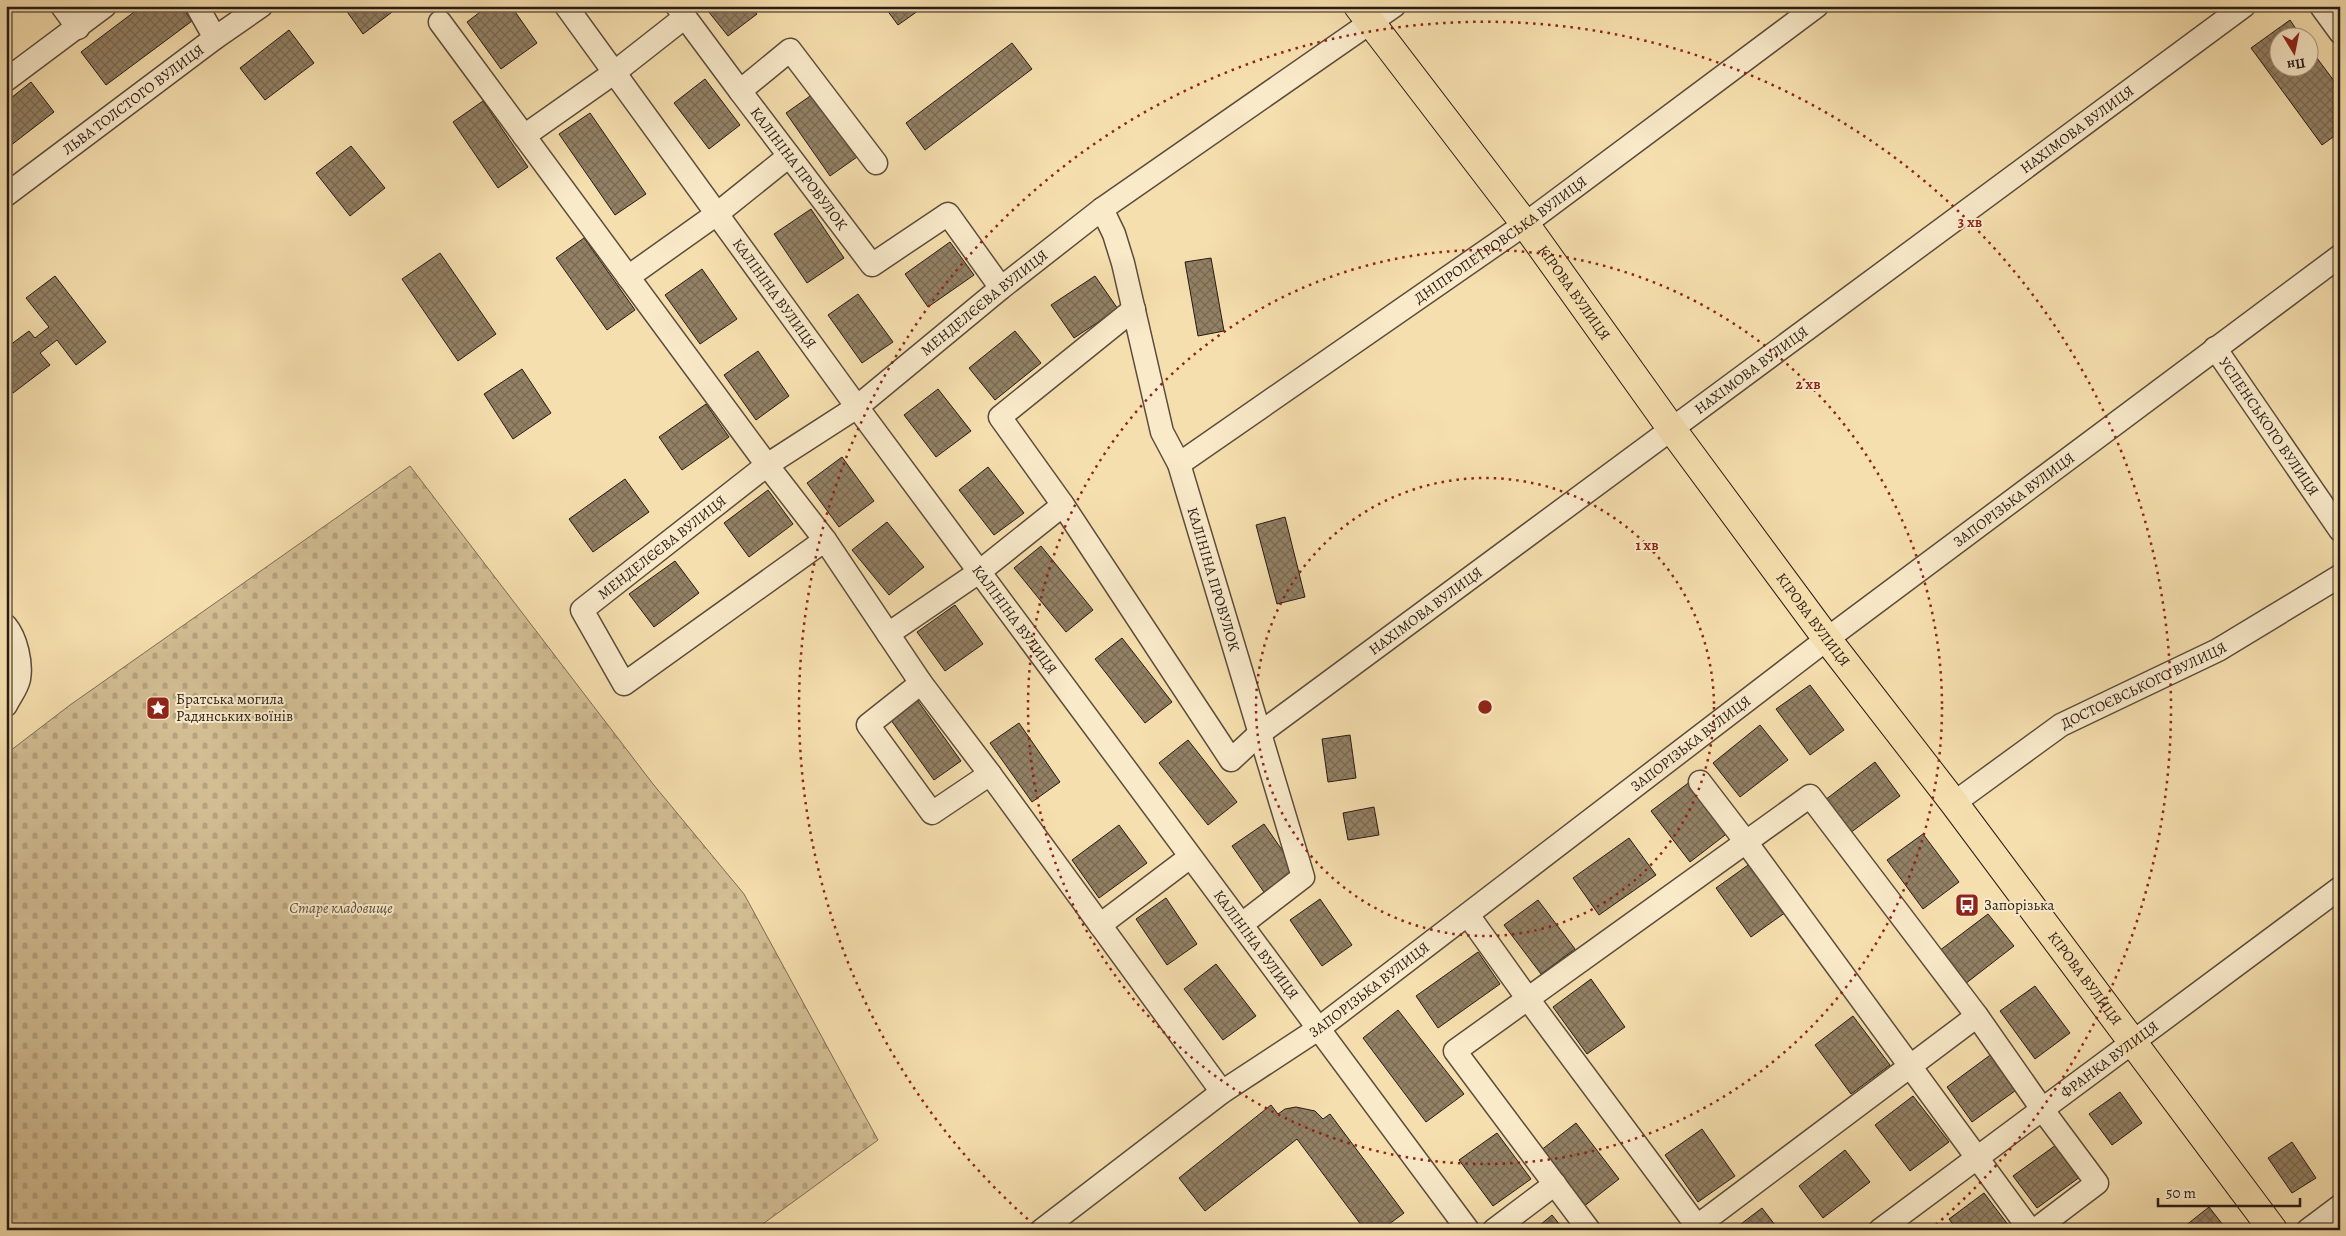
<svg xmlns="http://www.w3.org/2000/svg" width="2346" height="1236" viewBox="0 0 2346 1236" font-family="Alegreya,serif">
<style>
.cemetery{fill:url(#cemetery-stones);stroke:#7e6c55}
.building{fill:url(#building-cross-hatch);stroke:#281b16}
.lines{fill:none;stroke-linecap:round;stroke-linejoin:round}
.minor-casing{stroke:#5c4c3c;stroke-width:25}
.major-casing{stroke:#281b16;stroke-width:30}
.minor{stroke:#f9eaca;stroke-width:22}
.major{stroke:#f6dfae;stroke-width:28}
.ring{fill:none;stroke:#8f2418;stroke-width:2.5;stroke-dasharray:2.5 5}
.labels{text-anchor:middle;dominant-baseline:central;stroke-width:4;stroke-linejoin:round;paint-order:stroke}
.street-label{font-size:15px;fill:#281b16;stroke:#f9eaca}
.poi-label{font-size:15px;fill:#281b16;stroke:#f9eaca;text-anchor:start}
.park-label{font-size:15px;font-style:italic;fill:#5b4c3c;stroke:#f9eaca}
.centre{fill:#8f2418;stroke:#f9eaca;stroke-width:2.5}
.ring-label{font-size:15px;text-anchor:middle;font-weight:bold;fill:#8f2418;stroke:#f9eaca;stroke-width:4;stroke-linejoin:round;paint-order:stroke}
</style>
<defs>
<pattern id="cemetery-stones" width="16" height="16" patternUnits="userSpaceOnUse" patternTransform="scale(1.25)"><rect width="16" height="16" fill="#d3be94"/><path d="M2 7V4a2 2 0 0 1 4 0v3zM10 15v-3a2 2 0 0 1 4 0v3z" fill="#b5a37f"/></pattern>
<pattern id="building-cross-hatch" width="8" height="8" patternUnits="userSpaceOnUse" patternTransform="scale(1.25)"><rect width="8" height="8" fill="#938165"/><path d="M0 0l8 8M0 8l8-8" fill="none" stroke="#786952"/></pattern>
</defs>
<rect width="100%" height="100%" fill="#f6dfae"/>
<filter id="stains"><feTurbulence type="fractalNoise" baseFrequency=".004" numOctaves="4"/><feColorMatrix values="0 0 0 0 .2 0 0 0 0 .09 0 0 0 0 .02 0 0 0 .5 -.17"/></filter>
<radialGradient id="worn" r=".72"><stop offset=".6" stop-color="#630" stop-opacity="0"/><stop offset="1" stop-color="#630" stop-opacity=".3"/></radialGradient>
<path class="cemetery" d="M410,466L653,784L744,894L878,1140L760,1226L762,1230H7L6,754L70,705Z"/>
<g class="building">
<path d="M142,6H181L192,21L106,85L81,52Z"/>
<path d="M343,6H400L363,34Z"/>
<path d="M488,6H511L537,43L501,69L467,22Z"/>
<path d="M704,6H751L757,14L728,36Z"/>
<path d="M884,6H925L898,25Z"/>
<path d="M2290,20L2302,38H2278V68H2308V46L2340,89V132L2322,145L2251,48Z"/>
<path d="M289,30L314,63L265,100L240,68Z"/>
<path d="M1012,43L1032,69L925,150L906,123Z"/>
<path d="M705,79L740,125L709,149L674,103Z"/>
<path d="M31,82L54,112L6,149V102Z"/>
<path d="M813,94L857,157L830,176L786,113Z"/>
<path d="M483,101L528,167L498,188L453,122Z"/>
<path d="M590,113L646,194L615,215L559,134Z"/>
<path d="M351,146L385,188L350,216L316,173Z"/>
<path d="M811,209L844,258L807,283L774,234Z"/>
<path d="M584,238L635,310L607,330L556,258Z"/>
<path d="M950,242L974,275L928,307L905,274Z"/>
<path d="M440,253L496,334L458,361L402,279Z"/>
<path d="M1211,258L1224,331L1198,336L1185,262Z"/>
<path d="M702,269L737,319L700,344L665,295Z"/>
<path d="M55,276L106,342L76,365L57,340L40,353L50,365L13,393L6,383V348L29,331L35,338L49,327L26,298Z"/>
<path d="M1095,276L1118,309L1074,338L1051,305Z"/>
<path d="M858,294L893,342L862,363L828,315Z"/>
<path d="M1015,331L1041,363L995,400L969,368Z"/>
<path d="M758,351L789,396L756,420L724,375Z"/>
<path d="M522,369L551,413L513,439L484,394Z"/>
<path d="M938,389L971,431L936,457L904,415Z"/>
<path d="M706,404L729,437L682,470L659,437Z"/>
<path d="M842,457L874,501L839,527L807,483Z"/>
<path d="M988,467L1024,513L994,535L959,490Z"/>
<path d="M625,479L649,512L593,552L569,519Z"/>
<path d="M768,490L793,524L749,557L724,523Z"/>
<path d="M1285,517L1305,597L1277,604L1256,525Z"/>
<path d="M887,522L924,567L889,595L852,550Z"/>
<path d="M1041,546L1093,610L1066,632L1014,568Z"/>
<path d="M675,561L699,593L654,627L629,594Z"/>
<path d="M955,605L983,644L945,671L917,632Z"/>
<path d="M1122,638L1172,702L1145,723L1095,659Z"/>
<path d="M1810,685L1844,730L1810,755L1776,709Z"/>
<path d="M915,697L961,761L934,780L888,716Z"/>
<path d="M1019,723L1060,782L1032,802L990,743Z"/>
<path d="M1760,725L1788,760L1740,797L1713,763Z"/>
<path d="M1350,735L1356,778L1328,782L1322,739Z"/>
<path d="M1188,740L1237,802L1208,825L1159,763Z"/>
<path d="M1875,762L1900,796L1850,833L1825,800Z"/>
<path d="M1691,781L1729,832L1690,862L1651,811Z"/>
<path d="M1374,807L1379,835L1348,840L1343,813Z"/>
<path d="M1264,824L1298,873L1266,895L1232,846Z"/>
<path d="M1119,825L1147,863L1099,898L1072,860Z"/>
<path d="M1923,834L1959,882L1923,909L1887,860Z"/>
<path d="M1629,838L1656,875L1599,915L1573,878Z"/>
<path d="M1751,863L1786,912L1751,937L1716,888Z"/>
<path d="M1166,898L1197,944L1167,965L1136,919Z"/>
<path d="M1320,899L1352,945L1322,966L1290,920Z"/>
<path d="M1538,900L1575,949L1541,974L1504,925Z"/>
<path d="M1988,914L2014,946L1965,984L1939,951Z"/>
<path d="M1478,952L1500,984L1438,1028L1416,996Z"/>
<path d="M1216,964L1256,1016L1223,1040L1184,989Z"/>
<path d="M1591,979L1625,1027L1587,1054L1553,1007Z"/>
<path d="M2035,986L2070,1033L2035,1059L2000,1011Z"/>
<path d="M1398,1010L1464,1094L1426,1122L1363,1038Z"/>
<path d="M1853,1016L1890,1065L1851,1094L1815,1045Z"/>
<path d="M1993,1053L2019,1088L1972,1122L1947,1087Z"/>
<path d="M2120,1092L2142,1123L2112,1145L2089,1114Z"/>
<path d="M1913,1096L1949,1142L1910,1171L1875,1125Z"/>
<path d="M1271,1105L1278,1114L1285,1109L1296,1107L1315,1111L1323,1119L1330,1114L1404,1213L1381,1230H1365L1297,1139L1205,1211L1179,1178Z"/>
<path d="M1576,1123L1619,1179L1583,1207L1540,1151Z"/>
<path d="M1702,1129L1735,1176L1698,1202L1665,1155Z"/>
<path d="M1497,1133L1531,1179L1493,1206L1459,1160Z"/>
<path d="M2292,1142L2316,1178L2292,1193L2268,1158Z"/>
<path d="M2056,1145L2080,1177L2037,1208L2013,1176Z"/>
<path d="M1845,1150L1870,1182L1823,1218L1799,1186Z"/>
<path d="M1984,1193L2012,1230H1957L1949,1219Z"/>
<path d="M2209,1207L2227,1230H2180Z"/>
<path d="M1762,1208L1779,1230H1733Z"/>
<path d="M1552,1215L1564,1230H1534Z"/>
</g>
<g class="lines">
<g class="minor-casing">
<g id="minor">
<path d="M62,6L78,28"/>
<path d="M197,6L215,38"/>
<path id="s1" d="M566,6L857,407L1468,1230"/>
<path d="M2321,6L2340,32"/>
<path d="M685,17L740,91"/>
<path d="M440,22L767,465L825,540L921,683L868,725L932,813L990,774L1222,1092"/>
<path d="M6,80L105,6"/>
<path d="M524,136L615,72L685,17L677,6"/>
<path id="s2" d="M876,163L790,50L740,91L872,265L948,214L1001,288"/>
<path id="s3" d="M6,195L215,38L261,6"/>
<path id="s4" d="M1102,209L1114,234L1123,263L1162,432L1179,464L1303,877L1242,924"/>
<path d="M628,277L718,213L789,156"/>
<path id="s5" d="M1134,309L1000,417L1063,505L1231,760L1259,734L2244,6"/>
<path id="s6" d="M2215,348L2340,530"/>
<path id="s7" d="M1179,464L1525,224L1817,6"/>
<path id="s8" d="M825,540L624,684L582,610L767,465L857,407L1001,288L1102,209L1394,6"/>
<path d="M6,626C16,638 22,663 19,679C17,688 10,697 6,705"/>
<path d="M888,634L979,572L1063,505"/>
<path d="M921,683L990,774"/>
<path d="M1700,782L1746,842L2030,1230"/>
<path id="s9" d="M1954,803L2061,725L2218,650L2340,576"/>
<path d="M1468,915L1528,999L1700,1230"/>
<path d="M1100,925L1190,857"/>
<path id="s10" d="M1042,1230L1222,1092L1318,1029L1827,639L2340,256"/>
<path d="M1494,1230L1555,1184"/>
<path d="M1589,1230L1455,1051L1810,796L1977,1016L2042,1109L2097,1183L2035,1230"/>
<path d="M1692,1230L1977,1016"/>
<path id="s11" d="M1880,1230L2340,888"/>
<path d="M2308,1230L2340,1206"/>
</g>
</g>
<g class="major-casing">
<g id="major">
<path id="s12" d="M1358,6L1525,224L1671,428L1827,639L1954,803L2273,1230"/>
</g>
</g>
<use href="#minor" class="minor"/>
<use href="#major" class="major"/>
</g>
<g class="ring">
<circle cx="1485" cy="707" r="229"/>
<circle cx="1485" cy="707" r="457"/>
<path d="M1039 1229A686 686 0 1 1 1931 1229"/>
</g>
<defs>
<g id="sight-square" transform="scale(1.25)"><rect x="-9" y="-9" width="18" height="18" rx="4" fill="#8f2418" stroke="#f9eaca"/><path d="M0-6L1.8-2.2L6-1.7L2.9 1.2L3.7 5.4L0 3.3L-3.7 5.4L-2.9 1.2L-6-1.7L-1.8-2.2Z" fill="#fff"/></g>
<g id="bus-square" transform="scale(1.25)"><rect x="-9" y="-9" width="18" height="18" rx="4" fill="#8f2418" stroke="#f9eaca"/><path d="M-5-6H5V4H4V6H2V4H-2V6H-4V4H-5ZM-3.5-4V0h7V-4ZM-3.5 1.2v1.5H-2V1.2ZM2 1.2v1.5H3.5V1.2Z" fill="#fff"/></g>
</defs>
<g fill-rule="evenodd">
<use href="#sight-square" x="158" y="708"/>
<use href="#bus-square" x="1967" y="905"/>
</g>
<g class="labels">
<g class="street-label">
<text stroke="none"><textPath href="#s3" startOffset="159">ЛЬВА ТОЛСТОГО ВУЛИЦЯ</textPath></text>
<text stroke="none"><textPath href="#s5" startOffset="1641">НАХІМОВА ВУЛИЦЯ</textPath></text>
<text stroke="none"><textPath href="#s2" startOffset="304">КАЛІНІНА ПРОВУЛОК</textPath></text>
<text stroke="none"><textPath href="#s7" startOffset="392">ДНІПРОПЕТРОВСЬКА ВУЛИЦЯ</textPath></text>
<text stroke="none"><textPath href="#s1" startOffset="355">КАЛІНІНА ВУЛИЦЯ</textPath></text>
<text stroke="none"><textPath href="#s12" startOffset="359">КІРОВА ВУЛИЦЯ</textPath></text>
<text stroke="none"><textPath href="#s8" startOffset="839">МЕНДЕЛЄЄВА ВУЛИЦЯ</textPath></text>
<text stroke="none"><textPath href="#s5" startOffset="1236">НАХІМОВА ВУЛИЦЯ</textPath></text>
<text stroke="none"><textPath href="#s6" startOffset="95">УСПЕНСЬКОГО ВУЛИЦЯ</textPath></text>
<text stroke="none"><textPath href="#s10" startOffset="1216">ЗАПОРІЗЬКА ВУЛИЦЯ</textPath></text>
<text stroke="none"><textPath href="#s8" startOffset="434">МЕНДЕЛЄЄВА ВУЛИЦЯ</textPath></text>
<text stroke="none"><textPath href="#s4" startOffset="388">КАЛІНІНА ПРОВУЛОК</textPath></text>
<text stroke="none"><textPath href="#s5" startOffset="831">НАХІМОВА ВУЛИЦЯ</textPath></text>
<text stroke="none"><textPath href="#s1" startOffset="760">КАЛІНІНА ВУЛИЦЯ</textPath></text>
<text stroke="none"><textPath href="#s12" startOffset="764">КІРОВА ВУЛИЦЯ</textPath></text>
<text stroke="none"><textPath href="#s9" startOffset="224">ДОСТОЄВСЬКОГО ВУЛИЦЯ</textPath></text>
<text stroke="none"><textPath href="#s10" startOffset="811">ЗАПОРІЗЬКА ВУЛИЦЯ</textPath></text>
<text stroke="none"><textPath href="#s1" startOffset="1165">КАЛІНІНА ВУЛИЦЯ</textPath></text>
<text stroke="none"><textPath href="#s12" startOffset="1214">КІРОВА ВУЛИЦЯ</textPath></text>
<text stroke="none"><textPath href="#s10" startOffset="406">ЗАПОРІЗЬКА ВУЛИЦЯ</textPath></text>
<text stroke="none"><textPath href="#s11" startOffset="286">ФРАНКА ВУЛИЦЯ</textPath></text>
</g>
<g class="poi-label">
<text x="176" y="699">Братська могила<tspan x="176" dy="17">Радянських воїнів</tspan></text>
<text x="1984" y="905">Запорізька</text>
</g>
<g class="park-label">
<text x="341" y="908">Старе кладовище</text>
</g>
</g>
<circle cx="1485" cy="707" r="8" class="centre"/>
<g class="ring-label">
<text x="1970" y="227">3 хв</text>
<text x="1808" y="389">2 хв</text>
<text x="1647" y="550">1 хв</text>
</g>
<rect width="2346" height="1236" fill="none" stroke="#f6dfae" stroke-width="25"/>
<rect x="8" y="8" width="2331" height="1221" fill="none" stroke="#281b16" stroke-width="2.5"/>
<rect x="12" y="12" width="2321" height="1211" fill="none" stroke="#281b16"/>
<g transform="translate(2294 52) rotate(170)"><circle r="24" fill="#f9eaca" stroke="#a59782"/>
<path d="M0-4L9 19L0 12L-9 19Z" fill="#8f2418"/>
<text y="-8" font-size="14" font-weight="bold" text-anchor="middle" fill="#281b16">Пн</text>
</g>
<path d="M2158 1198v8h142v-8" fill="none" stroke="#281b16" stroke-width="2.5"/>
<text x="2166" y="1198" font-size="15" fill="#281b16" stroke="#f9eaca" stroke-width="4" paint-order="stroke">50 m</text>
<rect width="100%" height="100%" filter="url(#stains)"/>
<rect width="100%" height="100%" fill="url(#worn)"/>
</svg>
